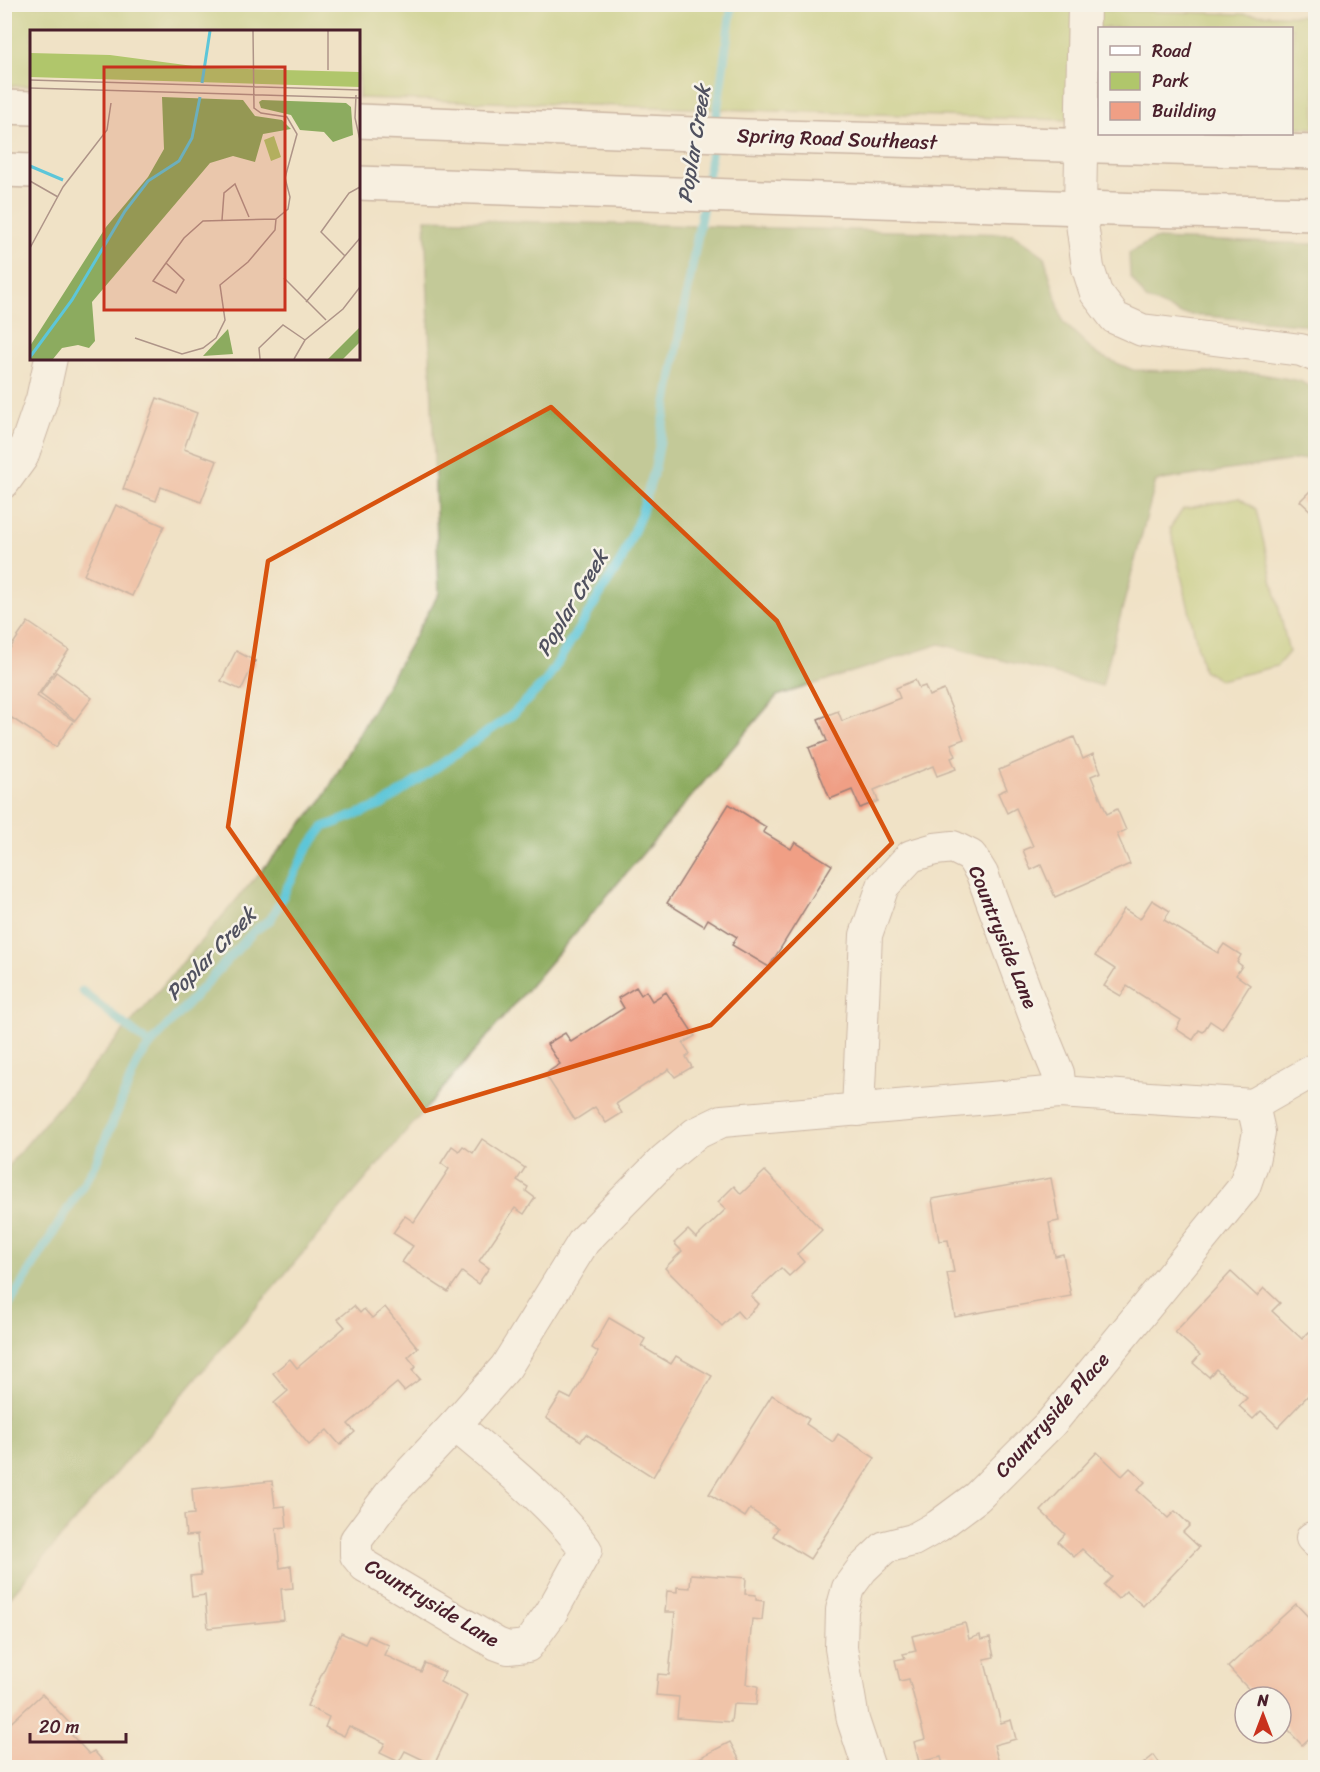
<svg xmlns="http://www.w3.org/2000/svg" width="1320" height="1772" viewBox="0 0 1320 1772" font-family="Sriracha,sans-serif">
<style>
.green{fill:#b0c66b;stroke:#7d724b;stroke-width:1.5}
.forest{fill:#8cab5f;stroke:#6b6545;stroke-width:1.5}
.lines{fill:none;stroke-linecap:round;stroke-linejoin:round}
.stream{stroke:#5dc6d9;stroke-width:9}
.building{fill:#f09f85}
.street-casing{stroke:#9d8078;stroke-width:34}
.secondary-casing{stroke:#9d8078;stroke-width:36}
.street{stroke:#fff;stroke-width:32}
.secondary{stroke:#fff;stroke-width:33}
.marked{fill:none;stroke:#d8530f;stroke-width:4.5;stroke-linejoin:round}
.labels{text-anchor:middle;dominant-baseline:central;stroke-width:5;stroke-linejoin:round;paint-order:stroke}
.street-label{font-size:20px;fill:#4a1f2b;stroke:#f7f3e8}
.water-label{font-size:21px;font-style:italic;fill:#50515f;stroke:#f7f3e8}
.inset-river{fill:none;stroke:#5dc6d9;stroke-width:3}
.inset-road{fill:none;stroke:#ae9488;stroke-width:1.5}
.view{fill:#c8321e;fill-opacity:0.15;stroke:#c8321e;stroke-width:3}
.inset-edge{fill:none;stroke:#4a1f2b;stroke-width:3}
</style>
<rect width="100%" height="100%" fill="#f7f3e8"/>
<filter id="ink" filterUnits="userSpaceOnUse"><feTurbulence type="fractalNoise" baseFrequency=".0167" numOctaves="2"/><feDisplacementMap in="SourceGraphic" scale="12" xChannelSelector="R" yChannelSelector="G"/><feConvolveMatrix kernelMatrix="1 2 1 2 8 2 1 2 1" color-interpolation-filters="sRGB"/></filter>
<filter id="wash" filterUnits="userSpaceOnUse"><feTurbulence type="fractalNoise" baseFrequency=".008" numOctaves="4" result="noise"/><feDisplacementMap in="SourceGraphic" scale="24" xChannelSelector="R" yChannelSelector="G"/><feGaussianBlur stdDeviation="1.35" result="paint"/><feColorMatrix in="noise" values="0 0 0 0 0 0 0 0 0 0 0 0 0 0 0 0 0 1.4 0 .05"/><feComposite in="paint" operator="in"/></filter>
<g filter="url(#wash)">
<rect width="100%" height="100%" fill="#f0e2c6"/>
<g class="green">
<path d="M889,4L1315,16V128L1292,127V28H1100L1099,121L359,98L358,32H32L31,86H5V5Z"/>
<path d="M1239,498L1256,509L1289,652L1277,666L1220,680L1203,670L1170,528L1183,509Z"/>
</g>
<g class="forest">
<path d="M425,219L1013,234L1044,256L1063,322L1098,355L1133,370L1256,373L1300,381L1315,390V457L1156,481L1102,686L940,644L777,696L5,1603V1173L13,1160L322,800L439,593Z"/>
<path d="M1154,239L1315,244V329L1300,324L1181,314L1146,299L1130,276L1129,253Z"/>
</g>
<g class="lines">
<g class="stream">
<path d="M82,991L150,1045"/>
<path d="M4,1313L95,1165L138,1061L150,1045L254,931L271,919L307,849L324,827L382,805L512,715L546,681L622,559L641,514L655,468L707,184L732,4"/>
</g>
</g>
<g id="blocks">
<g class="building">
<path d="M157,398L197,413L184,449L217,461L201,502L161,487L156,501L123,489Z"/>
<path d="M1316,485V516L1300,501Z"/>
<path d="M116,505L164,526L132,596L84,575Z"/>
<path d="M28,622L69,650L37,696L74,721L56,747L4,713V657Z"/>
<path d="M236,651L255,661L241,690L221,681Z"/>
<path d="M56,672L92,698L75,720L40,694Z"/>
<path d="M915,680L919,688L925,686L929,696L944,690L964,739L951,744L956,756L951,758L956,769L937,776L933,766L874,790L878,801L860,808L852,790L830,799L809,748L827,741L818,719L838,711L842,721L900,698L896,688Z"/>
<path d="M1074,737L1083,759L1093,754L1101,772L1091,776L1107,814L1117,809L1126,830L1117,834L1130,864L1055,897L1041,865L1031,870L1023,850L1033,846L1016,808L1007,813L998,793L1007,789L999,770Z"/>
<path d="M729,804L766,827L763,832L791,849L795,842L832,865L769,967L732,945L737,937L708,919L704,926L667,903Z"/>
<path d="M1152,900L1170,911L1164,920L1218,953L1224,944L1241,955L1237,962L1242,966L1236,975L1250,985L1222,1029L1210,1021L1203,1032L1199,1030L1193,1040L1176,1029L1181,1020L1127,986L1121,996L1104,986L1115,969L1095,956L1124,909L1140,919Z"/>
<path d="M636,987L641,995L646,991L652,1001L666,992L695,1036L683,1043L690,1054L686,1057L692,1067L675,1077L669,1069L616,1104L622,1113L606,1123L595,1107L575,1120L545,1074L560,1064L547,1044L565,1033L571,1042L624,1008L618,998Z"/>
<path d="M482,1139L525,1168L517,1180L528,1187L526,1191L535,1198L524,1214L515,1208L479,1261L489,1268L478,1284L462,1272L448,1292L402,1262L413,1246L393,1233L405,1216L414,1222L449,1169L441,1163L452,1146L459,1151L463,1146L473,1153Z"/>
<path d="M765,1171L822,1230L797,1254L804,1262L789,1276L781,1268L751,1296L759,1304L744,1319L737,1311L722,1326L665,1268L682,1251L674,1243L688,1230L696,1238L726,1209L718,1202L734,1186L741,1194Z"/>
<path d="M1051,1178L1059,1221L1049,1223L1055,1256L1063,1254L1071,1296L955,1317L947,1273L954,1272L948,1240L939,1241L932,1199Z"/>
<path d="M1231,1272L1257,1296L1264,1288L1280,1303L1272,1311L1302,1339L1309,1332L1316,1337V1387L1278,1427L1261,1411L1253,1419L1239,1406L1247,1398L1216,1369L1209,1377L1193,1363L1200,1355L1175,1332Z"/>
<path d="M354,1306L360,1313L364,1309L372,1318L385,1307L418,1348L408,1357L416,1367L412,1370L420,1379L404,1391L397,1383L348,1424L355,1432L340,1445L327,1430L309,1445L274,1403L288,1391L273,1373L290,1359L297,1368L345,1327L338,1319Z"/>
<path d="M609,1318L645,1339L641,1346L671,1364L676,1356L712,1376L653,1477L586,1434L581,1441L546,1418L561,1394L571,1399L598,1352L592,1348Z"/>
<path d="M772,1395L809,1419L806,1424L833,1442L838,1434L875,1458L810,1559L773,1536L778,1528L750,1509L745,1517L709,1494Z"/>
<path d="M1097,1452L1122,1476L1130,1468L1145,1482L1137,1490L1168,1518L1175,1511L1190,1525L1183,1532L1199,1547L1143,1606L1126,1591L1118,1599L1104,1585L1112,1577L1082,1549L1074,1557L1058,1542L1065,1534L1041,1511Z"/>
<path d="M272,1481L275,1507L285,1506L287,1527L276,1528L280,1568L291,1566L293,1588L281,1589L284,1620L208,1628L205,1595L192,1597L190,1576L201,1575L197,1535L186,1536L184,1515L194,1514L192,1489Z"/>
<path d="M691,1574L746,1578L745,1594L756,1595V1600L764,1601L762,1620L752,1619L746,1684L758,1686L756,1705L733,1704L731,1722L677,1718L679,1697L656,1695L658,1674L669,1675L675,1612H665L667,1591L677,1592V1587L690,1588Z"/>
<path d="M1296,1604L1316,1625V1732L1302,1745L1281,1723V1697H1256L1228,1667Z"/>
<path d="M965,1623L969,1639L980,1635L981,1640L990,1638L994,1657L984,1659L1001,1723L1011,1720L1016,1739L994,1745L999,1763L983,1768H944L941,1757L919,1762L914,1742L925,1739L909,1679L900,1681L895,1660L905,1658L903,1654L916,1651L912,1636Z"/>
<path d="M341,1633L365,1644L369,1636L389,1645L384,1655L421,1672L425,1663L445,1672L440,1682L467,1696L434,1765L405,1751L399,1762L380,1753L385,1743L349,1726L344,1736L325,1727L329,1717L307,1706Z"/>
<path d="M42,1694L71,1725L66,1729L89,1754L94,1751L109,1768H4V1729Z"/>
<path d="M730,1742L744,1768H680Z"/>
<path d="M1154,1755L1163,1768H1138Z"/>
</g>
</g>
</g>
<g filter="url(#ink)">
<use href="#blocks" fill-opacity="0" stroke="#9d8078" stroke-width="1.5"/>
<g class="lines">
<g class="street-casing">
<g id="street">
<path d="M1084,4L1080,208L1088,268L1096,293L1115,318L1142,330L1301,350L1316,356"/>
<path d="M4,482L22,457L42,399L51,358"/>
<path d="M1253,1105L1316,1069"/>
<path d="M858,1110L866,935L883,886L911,856L935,849L953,847L971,856L982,874L1037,1022L1058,1073L1060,1092"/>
<path d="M455,1425L506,1367L584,1241L665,1159L695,1134L722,1121L1060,1092L1253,1105"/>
<path d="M455,1425C501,1464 550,1501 586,1550L551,1613L527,1646L508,1648L497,1644L365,1566L356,1555V1540L391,1493Z"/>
<path d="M1312,1538L1316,1542"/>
<path d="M869,1768L853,1720L841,1648L842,1610L848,1588L862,1569L885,1547L913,1540L938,1526L977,1497L1052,1422L1244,1187L1253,1161L1259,1132L1253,1105"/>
</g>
</g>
<g class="secondary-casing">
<g id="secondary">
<path d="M4,107L32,108"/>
<path d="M358,121L746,136L1316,152"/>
<path d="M4,170L32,171"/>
<path d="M358,183L1143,210L1316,214"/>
</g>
</g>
<use href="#street" class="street"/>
<use href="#secondary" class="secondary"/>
</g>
</g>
<path d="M0 0H1320V1772H0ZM551,407L777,621L892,843L711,1025L425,1111L228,827L268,561Z" fill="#f0e2c6" fill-opacity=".55" fill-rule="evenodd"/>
<path class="marked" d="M551,407L777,621L892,843L711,1025L425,1111L228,827L268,561Z"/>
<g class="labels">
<g class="street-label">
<text transform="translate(837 139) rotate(2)">Spring Road Southeast</text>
<text transform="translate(1003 937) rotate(68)">Countryside Lane</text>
<text transform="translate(1052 1415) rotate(-48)">Countryside Place</text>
<text transform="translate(432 1603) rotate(31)">Countryside Lane</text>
</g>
<g class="water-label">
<text transform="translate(694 144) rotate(-81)">Poplar Creek</text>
<text transform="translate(572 603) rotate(-59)">Poplar Creek</text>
<text transform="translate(211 954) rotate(-46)">Poplar Creek</text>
</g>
</g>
<g transform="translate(30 30)">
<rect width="330" height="330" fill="#f0e2c6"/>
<path d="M0,23L80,25L178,38L330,42V57L0,47ZM244,106L251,127L241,131L234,110Z" fill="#b0c66b"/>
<path d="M132,67L213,70L225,86L252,90L261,99L233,104L225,132L203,126L180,133L62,272L65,311L59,318L48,315L32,318L23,329H0V316L76,197L118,147L134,119ZM232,70L316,73L321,77L323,105L303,112L294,102L270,100L261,85L231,78L229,72ZM330,297V312L313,329H298ZM198,299L203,324L173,326Z" fill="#8cab5f"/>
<path class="inset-river" d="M172,53L180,1M0,136L33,150M0,327L42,270L95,181L118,151L149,131L162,108L170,67"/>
<path class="inset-road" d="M223,1L224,78L231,83L257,87L267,104L255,148L260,167L258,179L246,189M298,40V1M0,50L330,60M0,58L330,68M326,65L325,88L330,110M0,151L28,167M192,190L194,163L205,154L219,187M0,218L33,157L77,100L81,73M315,226L291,202L319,163L330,157M136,233L154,208L173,191L246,189M136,233L154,250L146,263L123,251ZM254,248L296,290M276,272L330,208M105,308L152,324L173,318L186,308L195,290L190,255L218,232L245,200L246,189M230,329L229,318L253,295L275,310M264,329L275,310L313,279L330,257"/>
<path class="view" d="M74,37H255V280H74Z"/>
<rect width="330" height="330" class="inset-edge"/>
</g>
<rect width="1320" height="1772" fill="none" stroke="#f7f3e8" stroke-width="24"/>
<rect x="1098" y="27" width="195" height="108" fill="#f7f3e8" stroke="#b29e9c" stroke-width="1.5"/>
<rect x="1110" y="46" width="30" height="9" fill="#ffffff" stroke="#b29e9c" stroke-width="1.5"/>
<text x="1152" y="57" font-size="18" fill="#4a1f2b">Road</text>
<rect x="1110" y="72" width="30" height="18" fill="#b0c66b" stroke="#b29e9c" stroke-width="1.5"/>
<text x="1152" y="87" font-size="18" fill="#4a1f2b">Park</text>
<rect x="1110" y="102" width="30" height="18" fill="#f09f85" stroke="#b29e9c" stroke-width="1.5"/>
<text x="1152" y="117" font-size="18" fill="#4a1f2b">Building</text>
<g transform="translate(1263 1715)"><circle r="28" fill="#f7f3e8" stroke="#b29e9c" stroke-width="1.5"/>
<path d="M0-4.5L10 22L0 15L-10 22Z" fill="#c8321e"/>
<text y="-9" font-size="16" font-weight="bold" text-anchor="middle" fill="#4a1f2b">N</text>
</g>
<path d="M30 1733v9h96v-9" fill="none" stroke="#4a1f2b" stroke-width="3"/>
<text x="39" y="1733" font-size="18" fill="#4a1f2b" stroke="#f7f3e8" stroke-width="4.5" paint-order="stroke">20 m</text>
</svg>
